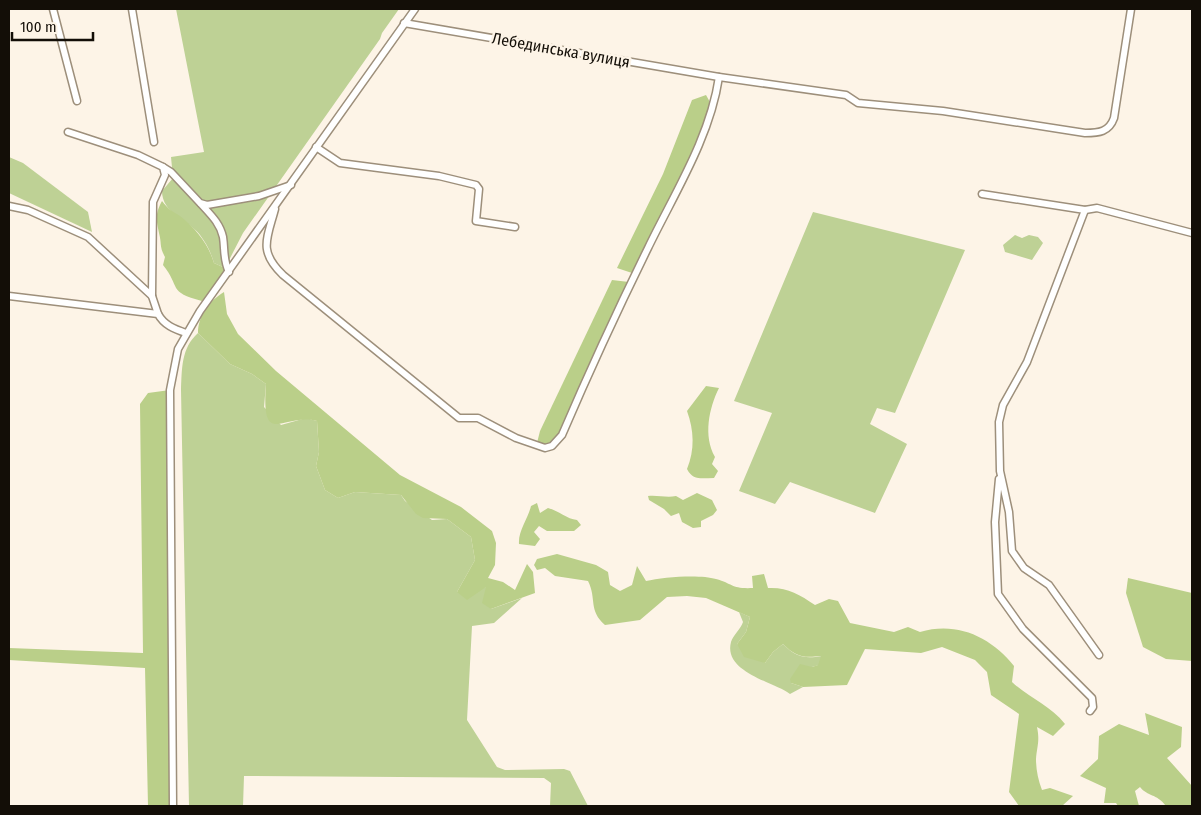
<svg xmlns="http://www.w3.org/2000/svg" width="1201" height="815" viewBox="0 0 1201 815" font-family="'Fira Sans Condensed',sans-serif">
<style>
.green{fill:#bed195}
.forest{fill:#bacf89}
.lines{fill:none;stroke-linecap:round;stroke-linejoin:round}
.minor-casing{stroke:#9d8f7b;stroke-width:9}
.minor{stroke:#fff;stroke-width:6}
.labels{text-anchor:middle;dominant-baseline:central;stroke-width:5;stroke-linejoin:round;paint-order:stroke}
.street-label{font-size:16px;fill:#130e07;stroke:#fdf4e7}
</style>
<rect width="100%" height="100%" fill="#fdf4e7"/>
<g class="green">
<path d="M176,9H399L382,33L380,39L243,233L225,268L214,263C211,253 207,244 200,235C188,219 162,214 162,191L173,178L171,157L204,152Z"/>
<path d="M9,157L23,163L88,212L92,232L9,193Z"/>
<path d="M813,212L965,250L895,413L877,408L870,424L907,444L875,513L790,482L775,504L739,491L772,413L734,401Z"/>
<path d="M1015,235L1022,238L1029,235L1038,237L1043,243L1032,260L1005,252L1003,245Z"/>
<path d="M198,333L230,364L252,374L266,384L264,407L281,425L306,418L317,421L319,452L316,466L325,490L338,498L355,492L401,495L405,501L432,520L447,519L471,537L475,560L457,592L486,587L491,609L522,598L494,623L472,626L467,720L497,767L505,770L564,769L570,771L588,806H550L551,783L544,778L244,776L243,806H189L181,390C182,369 181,348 198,333Z"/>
<path d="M739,612L750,617L746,632L737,644L765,663L773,652L783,644C796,657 804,659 822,656L819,665L812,667L791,683L803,687L790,694C774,682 723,672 731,642C733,635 741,629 743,622Z"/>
</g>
<g class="forest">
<path d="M706,95L711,104L683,181L635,274L617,268L663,174L692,100Z"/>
<path d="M162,201C168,209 172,211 180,216C196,229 208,243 214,263L225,268L216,286L202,301C167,292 181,287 163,265L165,257C159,246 162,244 159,233C156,219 155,214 162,201Z"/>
<path d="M612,280L629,282L561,433L547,446L537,443L540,431Z"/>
<path d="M224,292L227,314L238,334L276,371L400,475L461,507L492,531L496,543L495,565L488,578L503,582L515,590L527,564L533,572L535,593L491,609L482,603L486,587L467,600L457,592L475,560L471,537L447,519L423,518L416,514L401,495L355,492L338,498L325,490L316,466L319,452L317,421C283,412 261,450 266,384L252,374L230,364L198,333C198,316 209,301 224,292Z"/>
<path d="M706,386L719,388C709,408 703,436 715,457L712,464L718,471L714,478C702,478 693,481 687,469C695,450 694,430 687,411Z"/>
<path d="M170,390L173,806H148L145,668L9,660V648L143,653L140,404L148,393Z"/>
<path d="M697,493L712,500L717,510L713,515L701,521V527L693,528L682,522L679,513L671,516L664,509L649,500L648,496C658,495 667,498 676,496L683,500Z"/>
<path d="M537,503L540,513L548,508C559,511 567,519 577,520L581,525L574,531H547L539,526L534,532L540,539L535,546L519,544C518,531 528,519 531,506Z"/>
<path d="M557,554L596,565L608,572L610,585L620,591L632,585L637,566L646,581C663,577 700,574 716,579C734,584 731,589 753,588L752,576L764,574L768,588C787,587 799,594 815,605L829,599L838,601L850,623L894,632L908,627L920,632C957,621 991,637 1014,666L1012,682C1029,698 1050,705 1065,724L1053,736L1037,727C1040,741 1037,746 1036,759C1036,769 1038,780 1042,790L1050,788L1073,796L1062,806H1019L1009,792L1019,714L991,695L987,672L975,660L942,647L921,653L865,649L847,685L803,687L791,683L790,679L800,664L812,667L818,665L821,656C803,658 796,657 783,644L773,652L765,663L744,657L737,644L746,632L750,617L706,598L687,596L667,597L640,620L605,625C588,610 597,599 588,581L555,576L545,568L537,570L534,565L537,559Z"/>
<path d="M1128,578L1192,593V661L1166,659L1143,647L1126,593Z"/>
<path d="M1145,713L1182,727L1181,747L1167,758L1192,786V806H1166C1156,793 1148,797 1140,787L1135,791L1139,806H1118L1116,803H1104L1106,788L1080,776L1098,759L1099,736L1119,724L1149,735Z"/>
</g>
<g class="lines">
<g class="minor-casing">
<g id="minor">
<path d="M53,9L77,101"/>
<path d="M132,9L154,142"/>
<path d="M404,23L719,77L846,95L858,103L943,111L1085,133C1099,133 1109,132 1114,118L1131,9"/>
<path d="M68,132L138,155L163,167L165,175L153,202L152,296"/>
<path d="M316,147L340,163L439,176L476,185L479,189L476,221L515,227"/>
<path d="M163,167L171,172L200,203L207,205L259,196L291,185"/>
<path d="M982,194L1085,210L1097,208L1192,233"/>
<path d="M201,204C210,214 220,223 223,237C225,250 223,260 229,272"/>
<path d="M9,206L28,210L88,237L152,296L158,314"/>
<path d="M275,209C267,239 258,251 283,275L459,418H478L516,438L545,448L552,446L562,435C589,372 618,309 648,248C674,194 710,138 719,77"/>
<path d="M1085,210L1027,362L1003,405L999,422L1000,471L1009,512L1012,551L1024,568L1049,585L1099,655"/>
<path d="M9,296L158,314C164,325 174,329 186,333"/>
<path d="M999,479L995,522L998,594L1023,629L1092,698L1093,707L1090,711"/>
<path d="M173,806L170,390L178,349L200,311L415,9"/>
</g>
</g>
<use href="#minor" class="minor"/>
</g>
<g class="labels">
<g class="street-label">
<text transform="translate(561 50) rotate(10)">Лебединська вулиця</text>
</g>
</g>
<rect width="1201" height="815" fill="none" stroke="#130e07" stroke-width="20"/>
<path d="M12 32v8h81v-8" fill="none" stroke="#130e07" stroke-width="2.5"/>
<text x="20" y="32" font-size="15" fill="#130e07" stroke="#fdf4e7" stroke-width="4" paint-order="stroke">100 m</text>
</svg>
